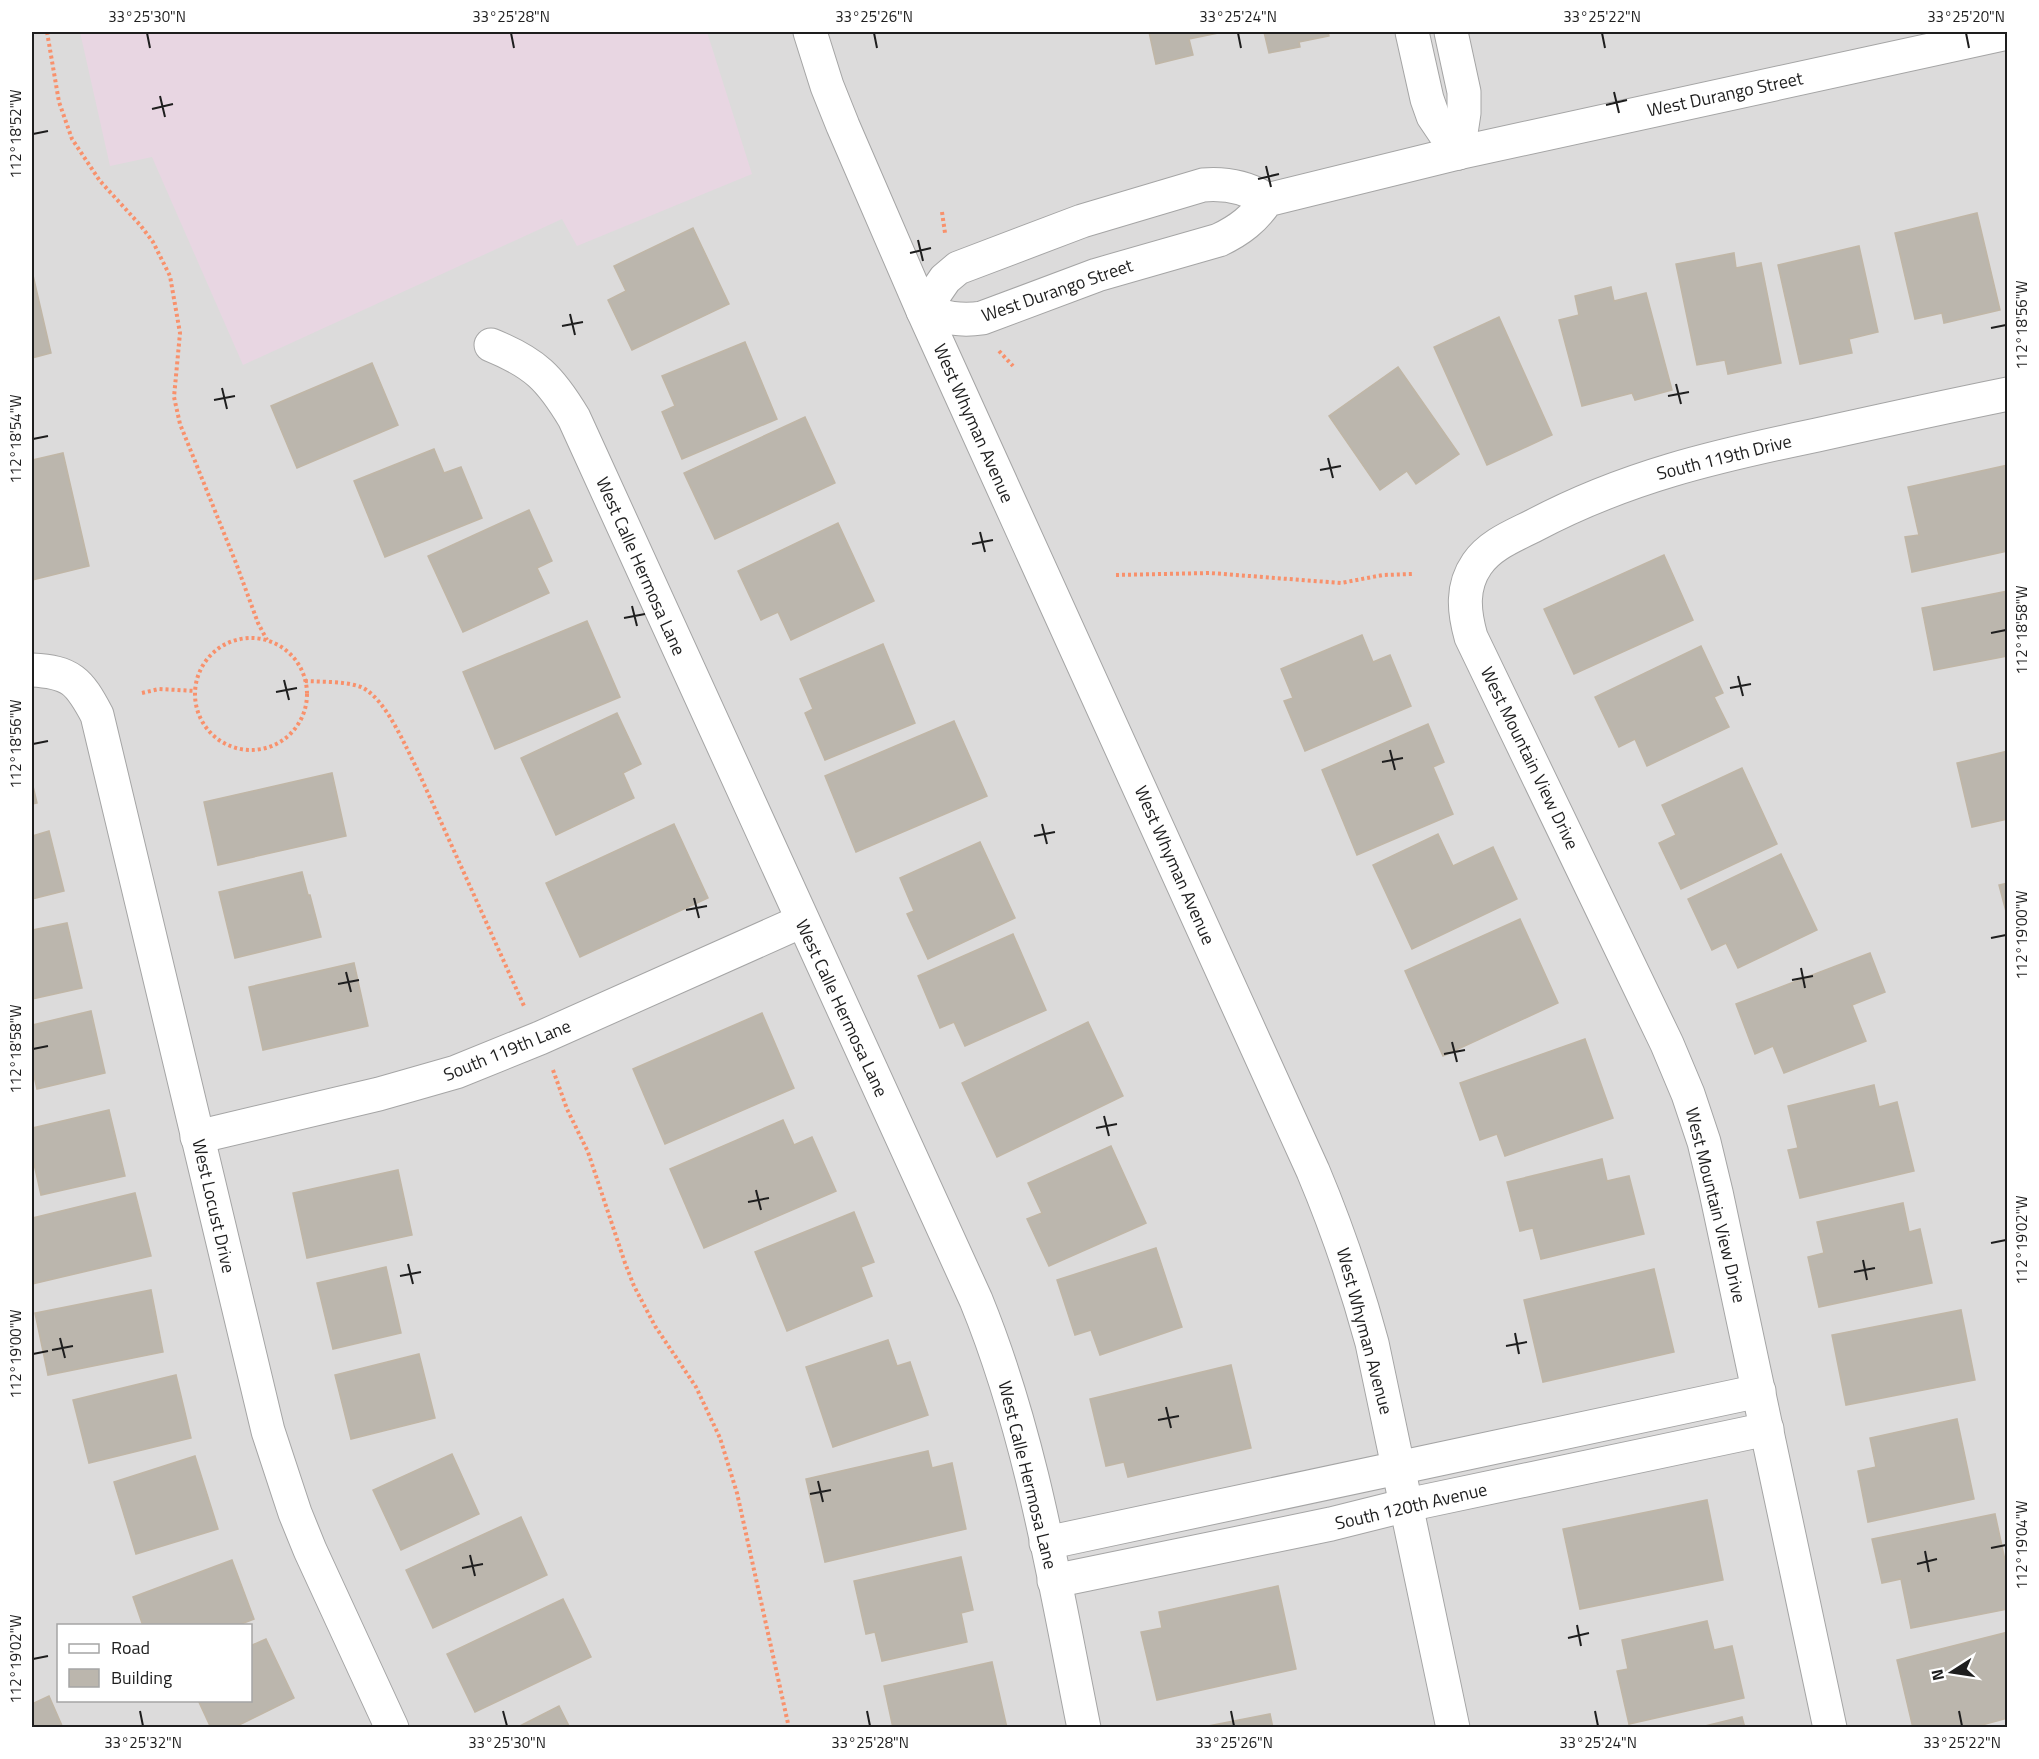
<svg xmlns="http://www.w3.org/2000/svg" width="2039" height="1759" viewBox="0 0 2039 1759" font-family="'Titillium Web',sans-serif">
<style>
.residential{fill:#dcdbdb;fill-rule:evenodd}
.industrial{fill:#e8d6e2}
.building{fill:#bbb6ad;stroke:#c0b6a6;stroke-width:1.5}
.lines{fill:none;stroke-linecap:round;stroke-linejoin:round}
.minor-casing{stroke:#a5a5a5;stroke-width:35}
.tertiary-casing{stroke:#a5a5a5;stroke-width:35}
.path{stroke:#f8916c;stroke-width:4;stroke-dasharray:3 3;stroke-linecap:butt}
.minor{stroke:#fff;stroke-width:33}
.tertiary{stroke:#fff;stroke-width:33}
.ticks{fill:none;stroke:#1e1e1e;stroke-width:2}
.labels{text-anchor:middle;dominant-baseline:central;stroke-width:4.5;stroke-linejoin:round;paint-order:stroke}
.street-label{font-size:18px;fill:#1e1e1e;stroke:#fff}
.neatline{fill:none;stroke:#1e1e1e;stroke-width:2}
.ticks-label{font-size:15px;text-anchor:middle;fill:#1e1e1e}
</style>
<rect width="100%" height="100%" fill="#efede4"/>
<path class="residential" d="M32,32H2007V1727L32,1728ZM58,1626H250V1700H58Z"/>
<path class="industrial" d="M80,32H707L752,174L577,246L562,219L243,365L152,157L110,166Z"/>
<g class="building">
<path d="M1149,32H1223L1189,39L1193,55L1156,64Z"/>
<path d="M1264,32H1328L1329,36L1299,42L1300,47L1269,53Z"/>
<path d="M1977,213L2000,310L1944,323L1942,313L1915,319L1895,233Z"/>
<path d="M693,228L729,304L632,350L608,300L626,291L614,266Z"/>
<path d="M1859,246L1878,332L1849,339L1852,353L1800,364L1778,265Z"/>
<path d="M1734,253L1736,268L1761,263L1781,363L1728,374L1725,360L1697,365L1676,264Z"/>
<path d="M32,271L51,353L32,358Z"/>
<path d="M1611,287L1614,301L1646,293L1672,390L1635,400L1632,393L1582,406L1559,320L1579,315L1575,296Z"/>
<path d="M1499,317L1552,435L1487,465L1434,347Z"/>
<path d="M745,342L777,419L682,459L662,412L675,406L662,376Z"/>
<path d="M372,363L398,425L297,468L271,406Z"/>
<path d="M1398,367L1459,454L1416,484L1407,471L1380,490L1329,416Z"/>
<path d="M805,417L835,483L715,539L684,473Z"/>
<path d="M434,449L444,473L461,467L482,518L385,557L354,481Z"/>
<path d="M63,453L89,566L32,580V460Z"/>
<path d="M2008,465V551L1912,572L1905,537L1919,535L1908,487Z"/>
<path d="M529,510L552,561L537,568L549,593L463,632L428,556Z"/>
<path d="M838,523L874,601L791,640L778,612L761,620L738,571Z"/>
<path d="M1664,555L1693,620L1574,674L1544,609Z"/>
<path d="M2008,591V656L1934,670L1922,608Z"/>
<path d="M587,621L620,697L495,749L463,672Z"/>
<path d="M1362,635L1373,662L1390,655L1411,706L1305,751L1284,701L1293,698L1281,669Z"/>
<path d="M883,644L915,723L825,760L805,713L813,709L800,679Z"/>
<path d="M1701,646L1723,693L1714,697L1729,727L1647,766L1635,739L1619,747L1595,697Z"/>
<path d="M617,713L641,764L623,773L634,798L556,835L521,758Z"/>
<path d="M954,721L987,796L856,852L825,776Z"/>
<path d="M1428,724L1444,762L1433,767L1453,814L1357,855L1322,770Z"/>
<path d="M2008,751V819L1972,827L1957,763Z"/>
<path d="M1742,768L1777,844L1681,889L1659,843L1676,835L1662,805Z"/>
<path d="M332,773L346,836L218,865L204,802Z"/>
<path d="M32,782L37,803L32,804Z"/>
<path d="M674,824L708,898L580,957L546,883Z"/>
<path d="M49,831L64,891L32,899V836Z"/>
<path d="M1438,834L1453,866L1493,847L1517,899L1412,949L1373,865Z"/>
<path d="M980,842L1015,918L928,959L907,914L914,911L900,878Z"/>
<path d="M1781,854L1817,930L1738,968L1726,943L1712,950L1688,899Z"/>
<path d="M302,872L308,895H310L321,937L235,958L219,892Z"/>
<path d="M2008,883V919L1999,885Z"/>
<path d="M1520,919L1558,1003L1443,1056L1405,971Z"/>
<path d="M67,923L82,988L32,999V930Z"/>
<path d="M1013,934L1046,1010L965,1046L954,1022L940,1028L918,976Z"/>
<path d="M1870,953L1885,992L1852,1005L1866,1041L1784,1073L1773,1046L1755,1054L1736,1004Z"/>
<path d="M354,963L368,1026L263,1050L249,987Z"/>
<path d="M91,1011L105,1073L37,1089L32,1067V1025Z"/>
<path d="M762,1013L794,1088L665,1144L633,1069Z"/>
<path d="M1088,1022L1123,1096L997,1157L962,1083Z"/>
<path d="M1585,1039L1613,1118L1505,1156L1497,1134L1480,1140L1460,1083Z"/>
<path d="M1874,1085L1879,1107L1897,1102L1914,1171L1800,1198L1788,1150L1798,1148L1788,1106Z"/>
<path d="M109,1110L125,1176L41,1195L32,1155V1128Z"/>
<path d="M783,1120L794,1145L812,1137L836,1191L704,1248L670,1169Z"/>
<path d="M1111,1146L1146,1223L1049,1266L1027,1219L1042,1213L1028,1183Z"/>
<path d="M1602,1159L1607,1181L1629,1176L1644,1234L1541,1259L1533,1228L1520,1231L1507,1182Z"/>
<path d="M398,1170L412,1235L307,1258L293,1193Z"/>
<path d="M135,1193L151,1256L32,1284V1218Z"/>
<path d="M1903,1203L1909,1232L1920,1229L1932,1283L1819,1307L1808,1257L1824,1253L1817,1222Z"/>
<path d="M854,1212L874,1262L861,1267L872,1296L787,1331L755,1252Z"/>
<path d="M1156,1248L1182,1327L1100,1355L1091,1330L1075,1335L1057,1280Z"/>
<path d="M386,1267L401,1333L333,1349L317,1283Z"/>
<path d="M1654,1269L1674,1352L1543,1382L1524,1300Z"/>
<path d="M151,1290L163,1352L48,1375L35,1313Z"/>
<path d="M1961,1310L1975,1380L1846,1405L1832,1335Z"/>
<path d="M888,1340L897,1366L910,1362L928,1415L833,1447L806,1367Z"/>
<path d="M419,1354L435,1418L351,1439L335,1375Z"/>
<path d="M1231,1365L1251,1448L1128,1477L1124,1462L1106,1466L1090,1399Z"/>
<path d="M176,1375L191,1438L89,1463L73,1400Z"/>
<path d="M1957,1419L1974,1499L1868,1522L1858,1471L1876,1467L1870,1438Z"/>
<path d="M928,1451L932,1468L952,1463L966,1529L825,1562L806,1479Z"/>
<path d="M452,1454L479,1514L401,1550L373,1490Z"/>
<path d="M195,1456L218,1529L136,1554L114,1482Z"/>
<path d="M1707,1500L1723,1580L1580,1609L1563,1529Z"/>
<path d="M1995,1514L2008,1574V1609L1911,1628L1901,1579L1882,1583L1872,1539Z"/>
<path d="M521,1517L547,1575L433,1628L406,1570Z"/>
<path d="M961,1557L973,1610L961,1613L967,1642L882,1661L875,1632L866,1634L854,1581Z"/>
<path d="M232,1560L254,1619L236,1626H143L133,1597Z"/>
<path d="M1278,1586L1296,1669L1157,1700L1141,1632L1162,1628L1159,1612Z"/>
<path d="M563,1599L591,1657L475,1712L447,1654Z"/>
<path d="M1707,1621L1714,1650L1732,1646L1744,1698L1629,1724L1617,1671L1628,1669L1622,1640Z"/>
<path d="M2008,1632V1718L1971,1728H1913L1897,1660Z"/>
<path d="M266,1639L294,1698L233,1728H211L198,1700H250V1646Z"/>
<path d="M992,1662L1007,1728H893L884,1686Z"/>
<path d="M49,1696L63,1728H32V1704Z"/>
<path d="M559,1706L570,1728H516Z"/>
<path d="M1270,1714L1273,1728H1198Z"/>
<path d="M1742,1717L1745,1728H1697Z"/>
</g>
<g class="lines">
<g class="minor-casing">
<g id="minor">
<path d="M1412,32L1427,99L1433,116L1458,153"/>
<path d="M1451,32L1464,92V113L1458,153"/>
<path d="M491,345C535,363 550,378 574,418L976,1300C1032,1437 1055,1584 1084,1728"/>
<path d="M32,670C71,672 79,681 97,715L268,1431L295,1513L310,1550L392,1728"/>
<path d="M197,1137L379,1094L456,1072L540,1038L802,921"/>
<path d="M1046,1543L1759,1391"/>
<path d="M1054,1581L1331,1524L1407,1505L1767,1429"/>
<path d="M1830,1728L1716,1192L1704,1142L1688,1094L1667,1044L1471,637C1464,612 1461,587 1477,564C1490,545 1513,536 1533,526C1625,477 1716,456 1817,435C1880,421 1944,407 2008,394"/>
</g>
</g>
<g class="tertiary-casing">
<g id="tertiary">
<path d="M810,32L827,86L843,126L923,311L1313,1171C1337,1228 1356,1284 1372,1343L1453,1728"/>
<path d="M1267,200C1247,187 1227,183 1203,185L1082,221L958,268L945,279L923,311C944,318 961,321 982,318L1097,275L1219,240C1240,230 1254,219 1267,200L1458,153L2008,33"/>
</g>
</g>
<g class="path">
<path d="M47,32L59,102L72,139L100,181L141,226L153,242L170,276L180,333L174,397L180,424L236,563L258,623L267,640"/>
<path d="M942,212L945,233"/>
<path d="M999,351L1013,366"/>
<path d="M1116,575L1210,573L1341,583L1383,575L1412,574"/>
<circle cx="251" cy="694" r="56"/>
<path d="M305,681C323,682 344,681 361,687C386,698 406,748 418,771L524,1006"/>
<path d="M142,693L159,689L195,691"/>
<path d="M553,1070L567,1109L588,1152L625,1263L634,1286L655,1326L696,1387L720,1438L737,1493L789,1728"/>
</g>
<use href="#minor" class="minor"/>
<use href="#tertiary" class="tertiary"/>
</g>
<path class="ticks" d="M147,33L150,48M511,33L514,48M874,33L877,48M1238,33L1241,48M1602,33L1605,48M1966,33L1969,48M1614,92L1619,113M160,96L165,117M1606,105L1627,100M152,109L173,104M33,134L48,131M1266,166L1271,187M1258,179L1279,174M918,240L923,261M910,253L931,248M570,314L575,335M562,326L583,322M1991,328L2006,325M1676,384L1681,404M222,388L227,409M1668,396L1689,392M214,400L235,396M33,439L48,436M1328,458L1333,478M1320,470L1341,466M980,532L985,552M972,544L993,540M632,606L637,626M624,618L645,614M1991,633L2006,630M1738,676L1743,696M284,680L289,700M1730,688L1751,684M276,692L297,688M33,744L48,741M1390,750L1395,770M1382,762L1403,758M1042,824L1047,844M1034,836L1055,832M694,898L699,918M686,910L707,906M1991,938L2006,935M1801,968L1805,988M346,972L351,992M1792,980L1813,976M338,984L359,980M1452,1042L1457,1062M33,1049L48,1046M1444,1054L1465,1050M1104,1116L1109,1136M1096,1128L1117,1124M756,1190L761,1210M748,1202L769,1198M1991,1243L2006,1240M1863,1260L1867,1280M408,1264L413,1284M1854,1272L1875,1268M400,1276L421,1272M1515,1333L1519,1354M60,1338L65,1358M1506,1346L1527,1342M52,1350L73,1346M33,1354L48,1351M1166,1407L1171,1428M1158,1420L1179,1416M818,1481L823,1502M810,1494L831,1490M1991,1548L2006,1545M1925,1551L1929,1572M470,1555L475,1576M1917,1564L1937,1559M462,1568L483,1564M1577,1625L1581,1646M1568,1638L1589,1633M33,1659L48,1656M140,1711L143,1726M503,1711L507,1726M867,1711L870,1726M1231,1711L1234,1726M1595,1711L1598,1726M1959,1711L1962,1726"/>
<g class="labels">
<g class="street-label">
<text transform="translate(1725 94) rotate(-12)">West Durango Street</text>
<text transform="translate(1057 290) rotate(-19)">West Durango Street</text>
<text transform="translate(974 423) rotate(66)">West Whyman Avenue</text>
<text transform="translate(1724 457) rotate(-14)">South 119th Drive</text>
<text transform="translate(641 566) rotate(66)">West Calle Hermosa Lane</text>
<text transform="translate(1530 758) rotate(64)">West Mountain View Drive</text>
<text transform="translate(1175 865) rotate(66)">West Whyman Avenue</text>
<text transform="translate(842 1008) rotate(65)">West Calle Hermosa Lane</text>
<text transform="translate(507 1050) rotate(-22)">South 119th Lane</text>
<text transform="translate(1716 1205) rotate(76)">West Mountain View Drive</text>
<text transform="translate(214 1206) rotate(77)">West Locust Drive</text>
<text transform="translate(1365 1331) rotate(75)">West Whyman Avenue</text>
<text transform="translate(1028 1475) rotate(76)">West Calle Hermosa Lane</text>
<text transform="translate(1411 1506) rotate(-13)">South 120th Avenue</text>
</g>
</g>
<rect width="2039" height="1759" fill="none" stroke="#ffffff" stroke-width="66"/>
<rect x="57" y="1624" width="195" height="78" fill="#ffffff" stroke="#a5a5a5" stroke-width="1.5"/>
<rect x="69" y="1644" width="30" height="9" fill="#ffffff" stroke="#a5a5a5" stroke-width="1.5"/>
<text x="111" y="1654" font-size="18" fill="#1e1e1e">Road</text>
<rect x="69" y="1669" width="30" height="18" fill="#bbb6ad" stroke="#a5a5a5" stroke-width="1.5"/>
<text x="111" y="1684" font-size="18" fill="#1e1e1e">Building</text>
<g transform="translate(1952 1672) rotate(258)" stroke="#ffffff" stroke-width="4.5" paint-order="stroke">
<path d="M0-4.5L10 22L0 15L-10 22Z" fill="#1e1e1e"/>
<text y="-9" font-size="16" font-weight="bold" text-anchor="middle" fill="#1e1e1e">N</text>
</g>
<rect x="33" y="33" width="1973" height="1693" class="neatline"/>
<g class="ticks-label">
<text x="147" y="22">33°25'30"N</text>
<text x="511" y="22">33°25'28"N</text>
<text x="874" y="22">33°25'26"N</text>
<text x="1238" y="22">33°25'24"N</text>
<text x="1602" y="22">33°25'22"N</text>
<text x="1966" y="22">33°25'20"N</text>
<text transform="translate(16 134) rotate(-90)" y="5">112°18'52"W</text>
<text transform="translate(2022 325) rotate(-90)" y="5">112°18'56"W</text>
<text transform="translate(16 439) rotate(-90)" y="5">112°18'54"W</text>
<text transform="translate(2022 630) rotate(-90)" y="5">112°18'58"W</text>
<text transform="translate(16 744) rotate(-90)" y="5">112°18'56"W</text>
<text transform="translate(2022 935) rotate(-90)" y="5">112°19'00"W</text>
<text transform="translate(16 1049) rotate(-90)" y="5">112°18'58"W</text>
<text transform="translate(2022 1240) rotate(-90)" y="5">112°19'02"W</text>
<text transform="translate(16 1354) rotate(-90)" y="5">112°19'00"W</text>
<text transform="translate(2022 1545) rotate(-90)" y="5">112°19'04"W</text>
<text transform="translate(16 1659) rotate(-90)" y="5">112°19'02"W</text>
<text x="143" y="1748">33°25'32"N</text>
<text x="507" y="1748">33°25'30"N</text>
<text x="870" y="1748">33°25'28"N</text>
<text x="1234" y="1748">33°25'26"N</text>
<text x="1598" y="1748">33°25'24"N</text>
<text x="1962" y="1748">33°25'22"N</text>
</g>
</svg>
